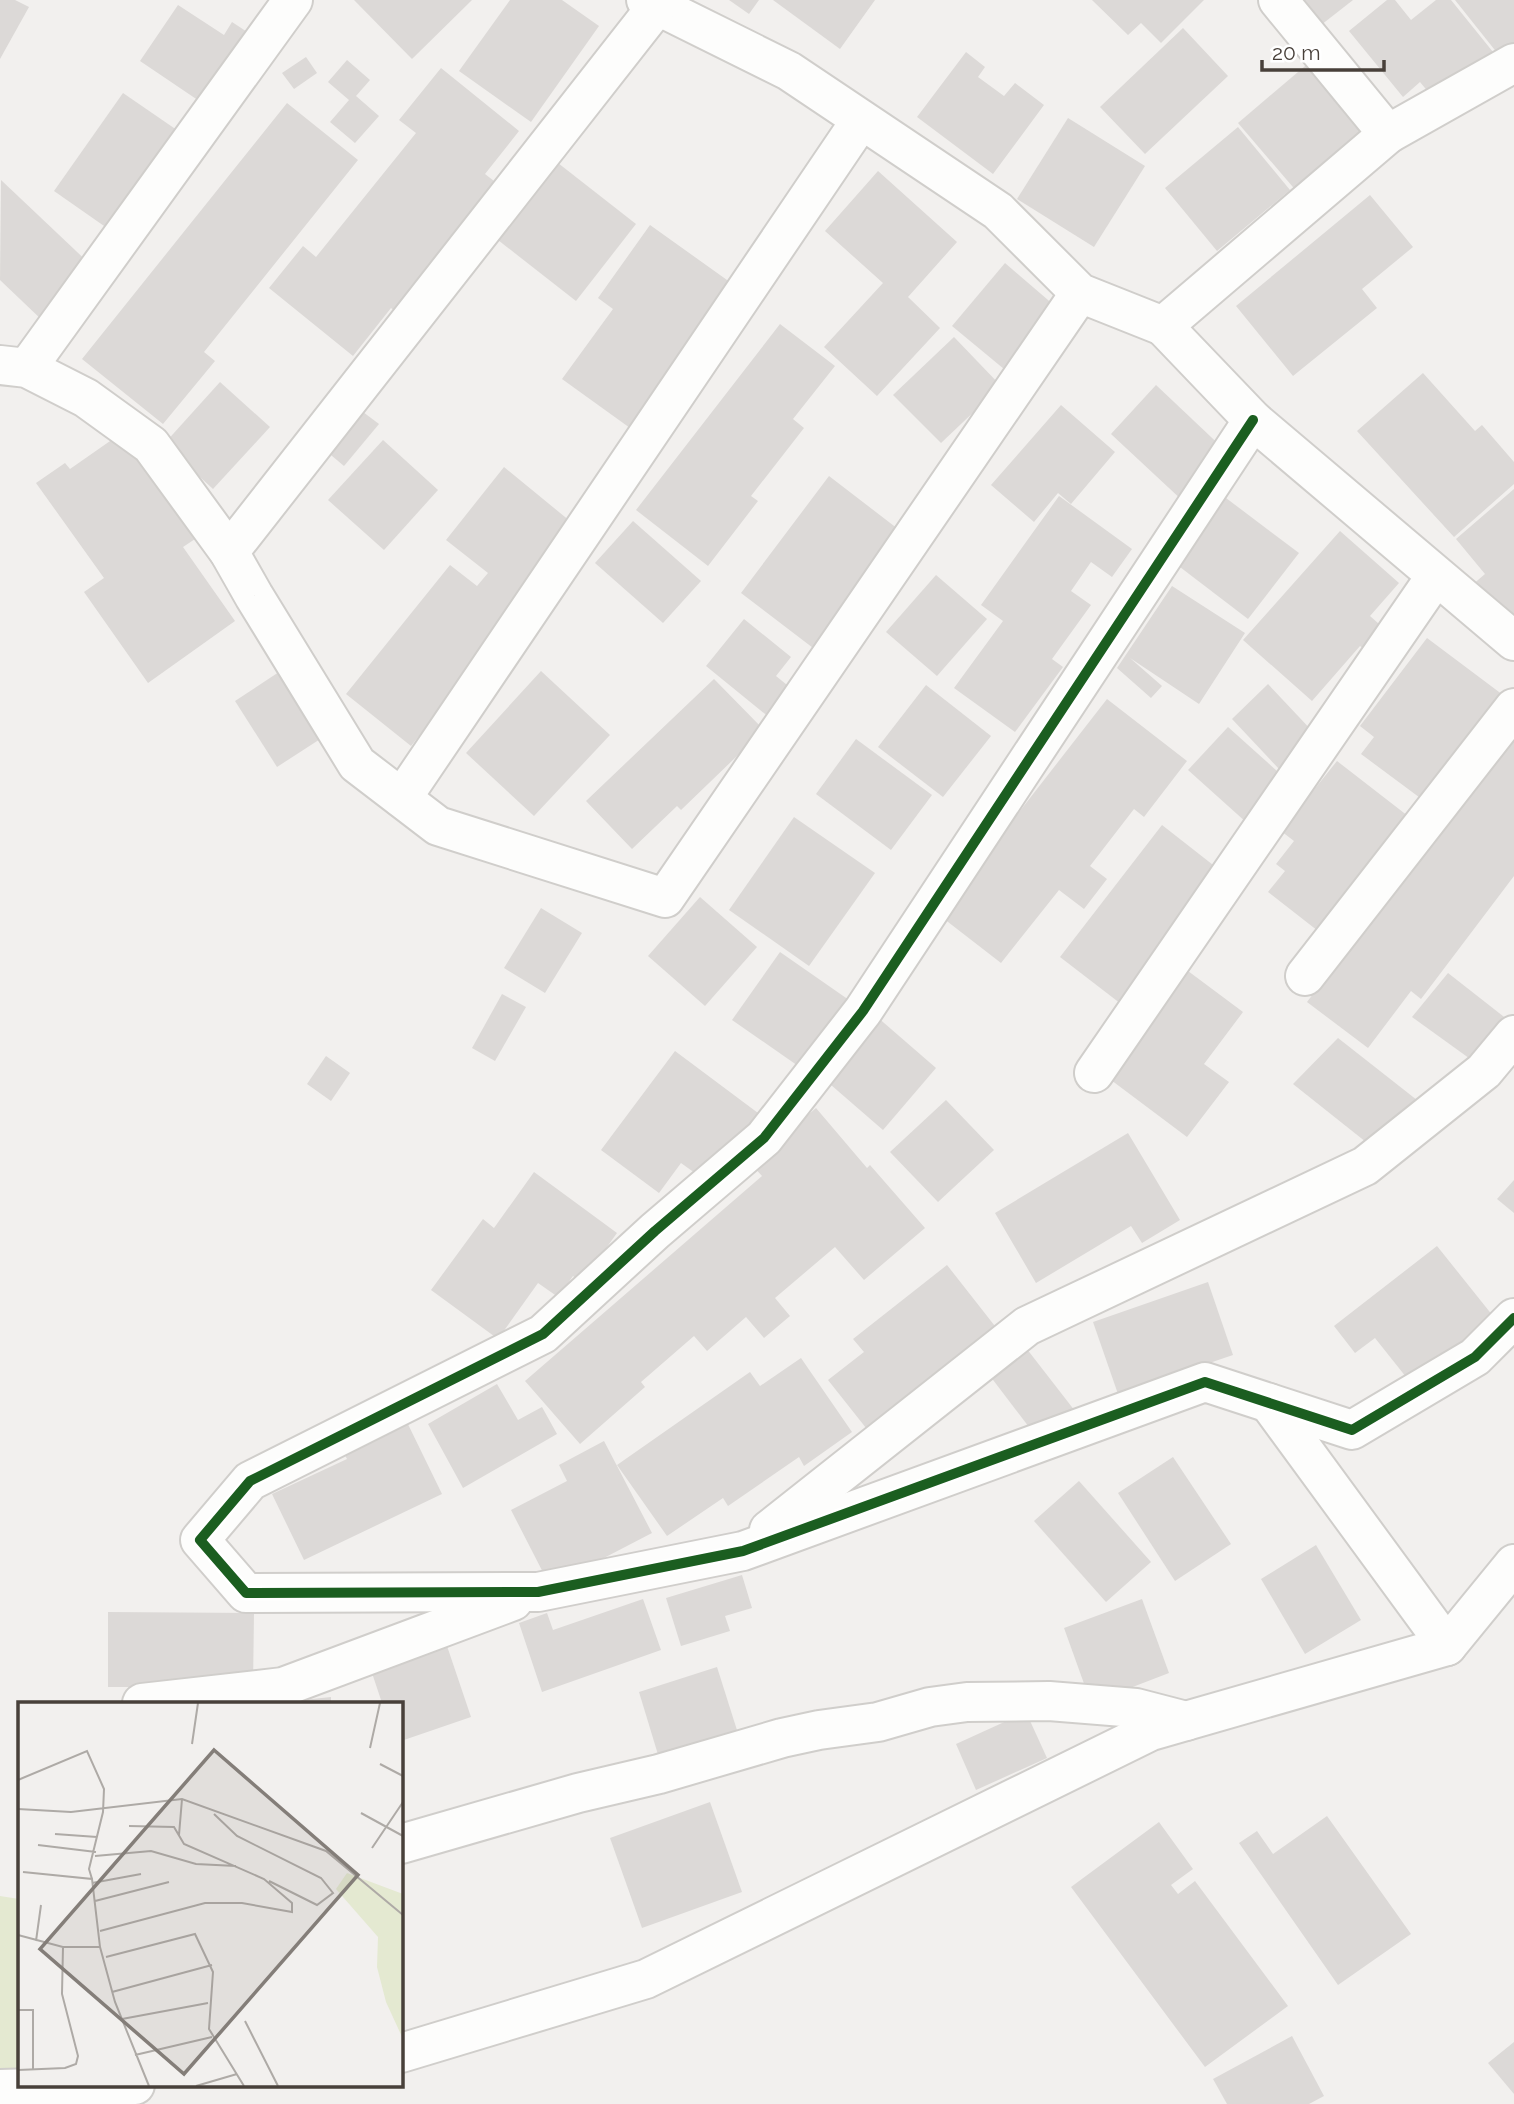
<svg xmlns="http://www.w3.org/2000/svg" width="1514" height="2104" viewBox="0 0 1514 2104" font-family="Raleway,sans-serif">
<style>
.green{fill:#e4e9d1}
.building{fill:#dcd9d7}
.lines{fill:none;stroke-linecap:round;stroke-linejoin:round}
.minor-casing{stroke:#d0cecb;stroke-width:42}
.minor{stroke:#fdfdfc;stroke-width:38}
.cycleway-casing{stroke:#fff;stroke-width:15}
.cycleway{stroke:#1b5e20;stroke-width:10}
.inset-road{fill:none;stroke:#aeaaa6;stroke-width:2}
.view{fill:#847e79;fill-opacity:0.15;stroke:#847e79;stroke-width:3.5}
.inset-edge{fill:none;stroke:#48403a;stroke-width:3.5}
</style>
<rect width="100%" height="100%" fill="#f2f0ee"/>
<path class="green" d="M0,1896L19,1899V2080L0,2087Z"/>
<g class="building">
<path d="M0,0H15L29,7L0,59Z"/>
<path d="M354,0H472L412,59Z"/>
<path d="M510,0H562L599,26L531,122L459,71Z"/>
<path d="M729,0H759L749,14Z"/>
<path d="M773,0H875L840,49Z"/>
<path d="M1092,0H1204L1161,43L1141,23L1128,35Z"/>
<path d="M1301,0H1353L1321,25Z"/>
<path d="M1387,0H1395L1411,20L1436,0H1451L1493,52L1434,99L1420,82L1403,97L1349,31Z"/>
<path d="M1455,0H1514V50L1502,59Z"/>
<path d="M178,5L224,35L232,22L261,41L214,111L140,61Z"/>
<path d="M1183,28L1228,76L1145,154L1100,107Z"/>
<path d="M966,52L985,67L978,77L1004,96L1015,83L1044,105L993,174L917,117Z"/>
<path d="M306,57L317,73L294,89L282,73Z"/>
<path d="M347,60L370,80L356,96L379,116L355,143L330,122L349,100L328,82Z"/>
<path d="M1311,61L1370,132L1298,193L1238,123Z"/>
<path d="M441,68L519,131L485,174L503,188L400,316L391,308L353,356L269,288L303,246L316,257L416,133L399,120Z"/>
<path d="M123,93L187,137L117,235L54,191Z"/>
<path d="M287,103L358,160L204,352L215,361L163,424L82,359Z"/>
<path d="M1068,118L1145,166L1094,247L1017,199Z"/>
<path d="M1238,127L1290,190L1217,251L1165,188Z"/>
<path d="M558,163L636,224L576,301L498,240Z"/>
<path d="M878,171L957,242L908,297L940,328L877,396L824,347L883,283L825,231Z"/>
<path d="M1,180L94,268L43,321L0,280Z"/>
<path d="M1370,195L1413,247L1362,289L1377,308L1293,376L1236,306Z"/>
<path d="M650,225L741,290L637,433L562,379L613,309L598,298Z"/>
<path d="M1005,263L1062,312L1010,374L952,326Z"/>
<path d="M780,324L835,366L793,419L804,428L751,496L758,501L708,566L636,510Z"/>
<path d="M954,337L1001,386L941,443L893,395Z"/>
<path d="M1423,373L1475,431L1482,425L1514,462V484L1454,537L1357,431Z"/>
<path d="M220,382L270,427L213,489L164,444Z"/>
<path d="M1156,385L1229,454L1184,502L1111,434Z"/>
<path d="M1061,405L1115,452L1071,504L1058,493L1034,522L991,485Z"/>
<path d="M359,409L379,424L344,466L325,450Z"/>
<path d="M123,432L198,537L183,547L235,621L148,683L84,592L104,578L36,483L65,463L70,469Z"/>
<path d="M383,440L438,490L384,550L328,500Z"/>
<path d="M504,467L576,526L528,599L411,746L346,694L450,565L477,586L488,573L446,540Z"/>
<path d="M829,476L898,529L865,572L873,578L817,651L741,593Z"/>
<path d="M1514,489V632L1471,586L1485,574L1456,539Z"/>
<path d="M1059,496L1132,549L1112,577L1091,562L1071,591L1091,605L1052,659L1063,667L1015,732L954,688L1003,621L981,605Z"/>
<path d="M1226,498L1299,553L1248,619L1176,564Z"/>
<path d="M633,521L701,581L663,623L595,563Z"/>
<path d="M1340,531L1399,583L1370,616L1387,631L1368,652L1360,646L1312,701L1243,640Z"/>
<path d="M936,575L987,619L937,676L886,632Z"/>
<path d="M1172,586L1245,633L1199,704L1130,658L1162,686L1151,698L1117,668Z"/>
<path d="M744,619L791,657L776,676L792,689L770,718L706,666Z"/>
<path d="M1427,638L1511,701L1431,806L1361,754L1374,737L1360,726Z"/>
<path d="M285,668L328,734L277,767L235,701Z"/>
<path d="M541,671L610,735L534,816L466,753Z"/>
<path d="M714,679L764,730L681,810L677,806L632,849L586,801Z"/>
<path d="M1268,684L1315,734L1279,769L1232,719Z"/>
<path d="M926,685L991,736L943,797L878,747Z"/>
<path d="M1107,699L1187,761L1144,817L1134,809L1090,866L1107,879L1084,909L1059,890L1001,963L939,915Z"/>
<path d="M1228,727L1286,779L1247,823L1188,770Z"/>
<path d="M1514,730V876L1421,999L1411,991L1368,1048L1307,1002Z"/>
<path d="M856,739L932,795L891,850L816,794Z"/>
<path d="M1337,761L1417,823L1327,938L1268,892L1285,871L1276,864L1294,841L1281,831Z"/>
<path d="M794,817L875,873L809,966L729,910Z"/>
<path d="M1162,825L1222,872L1125,1007L1060,957Z"/>
<path d="M700,897L757,947L705,1006L648,956Z"/>
<path d="M541,908L582,933L545,993L504,968Z"/>
<path d="M780,952L849,1000L801,1068L732,1020Z"/>
<path d="M1188,971L1243,1012L1204,1064L1229,1082L1187,1137L1107,1077Z"/>
<path d="M1448,973L1508,1020L1473,1061L1412,1017Z"/>
<path d="M502,994L526,1007L495,1061L472,1048Z"/>
<path d="M876,1016L936,1068L883,1130L823,1078Z"/>
<path d="M1338,1038L1422,1104L1371,1146L1293,1084Z"/>
<path d="M675,1051L758,1113L706,1181L681,1163L659,1193L601,1150Z"/>
<path d="M326,1056L350,1073L331,1101L307,1084Z"/>
<path d="M946,1100L994,1150L938,1202L890,1152Z"/>
<path d="M816,1108L867,1168L870,1165L925,1228L864,1280L835,1247L775,1298L790,1316L764,1338L746,1317L707,1351L694,1336L641,1382L645,1387L580,1444L525,1381L762,1176L751,1164Z"/>
<path d="M1128,1133L1180,1220L1142,1243L1131,1226L1036,1283L995,1213Z"/>
<path d="M534,1172L617,1233L581,1283L573,1276L558,1297L538,1283L498,1339L431,1290L483,1219L494,1228Z"/>
<path d="M1514,1180V1213L1497,1199Z"/>
<path d="M1437,1246L1497,1321L1414,1387L1375,1338L1355,1353L1334,1326Z"/>
<path d="M947,1265L998,1330L870,1433L828,1380L864,1352L853,1339Z"/>
<path d="M1208,1282L1233,1355L1118,1394L1093,1322Z"/>
<path d="M1023,1344L1075,1411L1038,1439L987,1372Z"/>
<path d="M801,1358L852,1432L804,1466L799,1457L728,1506L723,1498L667,1536L617,1465L750,1372L760,1386Z"/>
<path d="M497,1384L518,1420L542,1407L557,1434L463,1488L428,1424Z"/>
<path d="M403,1414L442,1494L304,1560L272,1494L347,1459L340,1445Z"/>
<path d="M604,1441L652,1533L550,1586L511,1510L567,1481L559,1465Z"/>
<path d="M1173,1457L1231,1544L1175,1581L1118,1493Z"/>
<path d="M1079,1481L1151,1562L1106,1602L1034,1521Z"/>
<path d="M1316,1545L1361,1620L1305,1654L1261,1579Z"/>
<path d="M742,1575L752,1608L725,1616L730,1631L681,1646L666,1598Z"/>
<path d="M643,1599L661,1650L542,1692L519,1623L547,1613L553,1630Z"/>
<path d="M1142,1599L1169,1673L1091,1703L1064,1628Z"/>
<path d="M108,1612L254,1613L253,1687H108Z"/>
<path d="M447,1646L471,1717L401,1741V1703H382L372,1673Z"/>
<path d="M717,1667L742,1746L663,1771L639,1692Z"/>
<path d="M331,1697V1703H293V1701Z"/>
<path d="M1026,1712L1047,1758L976,1790L956,1744Z"/>
<path d="M710,1802L742,1892L642,1928L610,1838Z"/>
<path d="M1327,1816L1411,1934L1338,1985L1239,1843L1257,1831L1273,1854Z"/>
<path d="M1159,1822L1193,1869L1171,1885L1178,1894L1195,1881L1288,2006L1205,2067L1071,1887Z"/>
<path d="M1292,2036L1324,2096L1309,2104H1227L1213,2079Z"/>
<path d="M1514,2042V2094L1488,2063Z"/>
</g>
<g class="lines">
<g class="minor-casing">
<g id="minor">
<path d="M646,0L789,71L998,211L1080,293L1163,326L1388,134"/>
<path d="M1278,0L1388,134L1514,63"/>
<path d="M1163,326L1253,420L1514,641"/>
<path d="M0,365L27,368L86,398L151,445L229,552L254,596L357,764L438,826L665,898L1080,293"/>
<path d="M27,368L293,0"/>
<path d="M1253,420L863,1011L764,1138L655,1231L543,1334L250,1481L200,1540L246,1593L538,1592L743,1551L1205,1382L1352,1430L1475,1357L1514,1318"/>
<path d="M229,552L657,6"/>
<path d="M402,798L861,120"/>
<path d="M1305,976L1514,708"/>
<path d="M1094,1073L1436,576"/>
<path d="M1269,1403L1447,1646"/>
<path d="M769,1530L1027,1326L1365,1166L1484,1071L1514,1035"/>
<path d="M142,1703L283,1687L513,1601"/>
<path d="M401,1844L578,1793L659,1774L782,1738L819,1730L878,1722L930,1707L967,1702L1049,1701L1136,1708L1186,1721"/>
<path d="M401,2053L646,1979L1151,1731L1447,1646L1514,1564"/>
<path d="M0,2089L135,2085"/>
</g>
</g>
<use href="#minor" class="minor"/>
<g class="cycleway-casing">
<path id="cycleway" d="M1253,420L863,1011L764,1138L655,1231L543,1334L250,1481L200,1540L246,1593L538,1592L743,1551L1205,1382L1352,1430L1475,1357L1514,1318"/>
</g>
<use href="#cycleway" class="cycleway"/>
</g>
<g transform="translate(18 1702)">
<rect width="385" height="385" fill="#f2f0ee"/>
<path d="M329,171L385,192V337L368,300L359,265L360,235L318,187Z" fill="#e4e9d1"/>
<path class="inset-road" d="M174,42L180,1M352,46L362,1M362,62L385,74M0,78L69,49L86,87L85,110L71,167L74,177M0,107L53,110L164,97L308,149L385,213M343,111L385,134M196,112L219,134L303,176L315,191L299,203L251,179M37,132L79,135M161,133L164,97M20,143L78,150M354,146L385,100M77,154L133,149L178,162L218,164M5,170L74,177L82,245M74,181L123,172M77,199L151,180M82,229L187,201H224L274,210V201L246,177L166,142L156,125L111,124M0,233L45,245L44,292L60,354L58,362L47,366L0,368M18,239L23,203M45,245H82L97,300L131,384M88,255L177,232L195,270L191,327L226,384M94,290L194,263M0,308H15V367M104,317L190,301M227,319L260,384M117,353L194,335M178,384L219,372"/>
<path class="view" d="M196,48L340,173L166,372L22,247Z"/>
<rect width="385" height="385" class="inset-edge"/>
</g>
<path d="M1262 60v10h122v-10" fill="none" stroke="#48403a" stroke-width="3.5"/>
<text x="1272" y="60" font-size="21" fill="#48403a" stroke="#ffffff" stroke-width="5" paint-order="stroke">20 m</text>
</svg>
